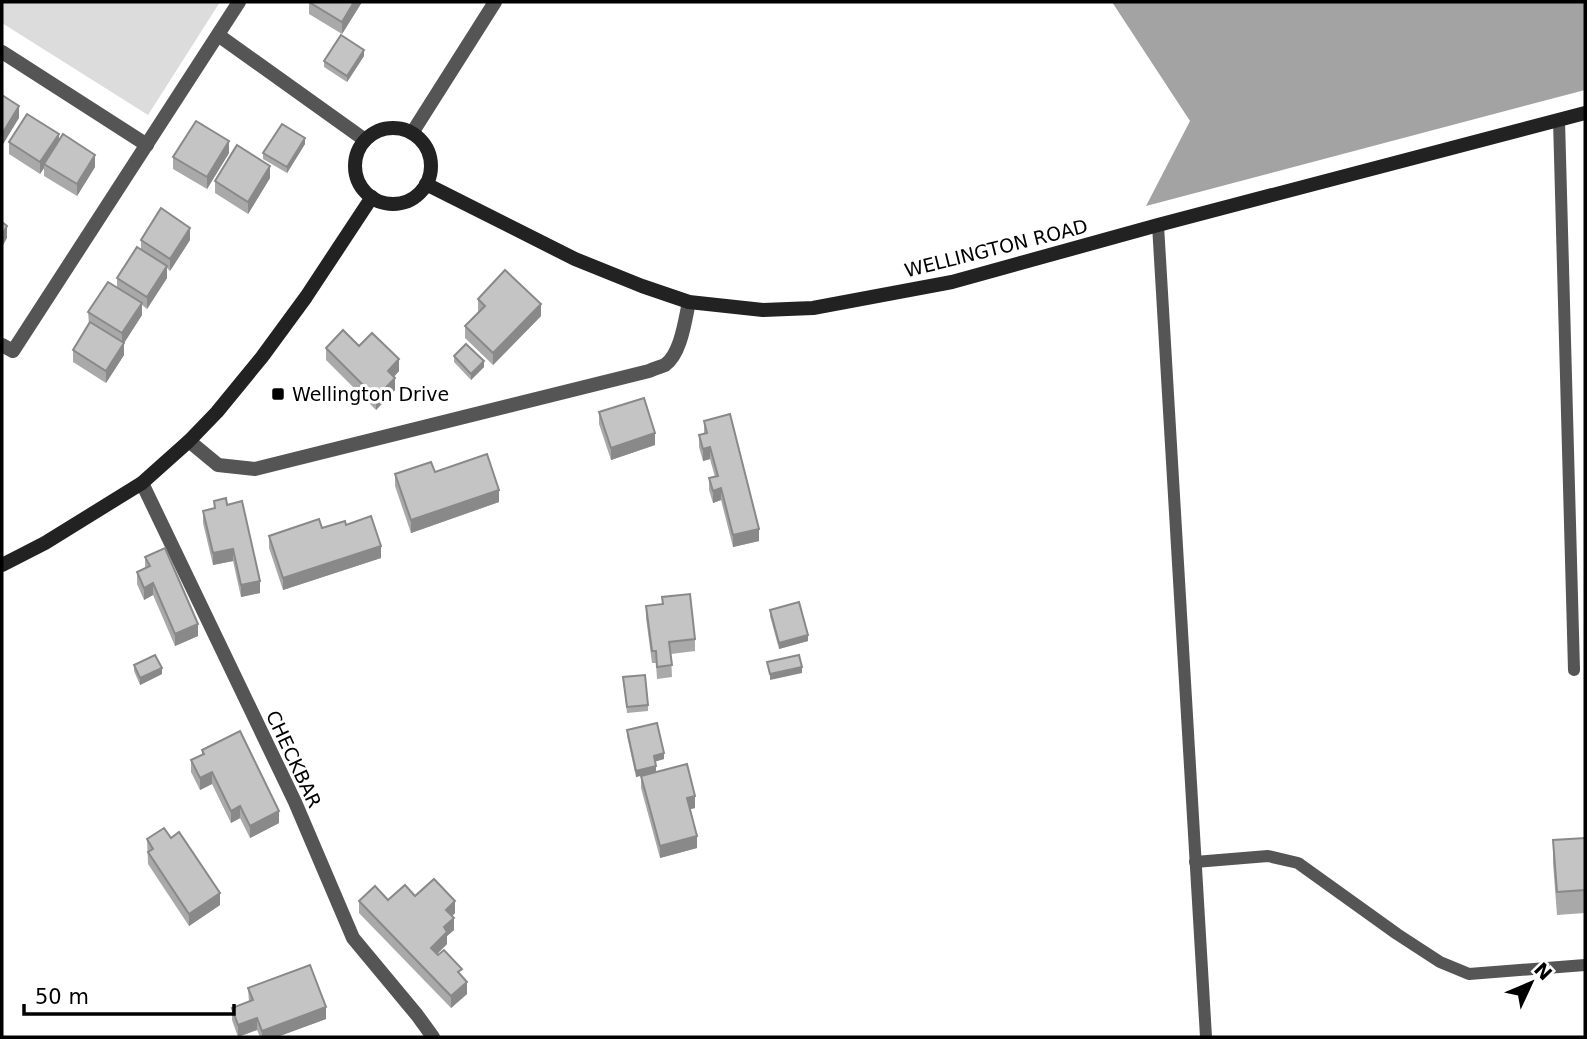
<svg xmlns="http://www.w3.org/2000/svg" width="1587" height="1039" viewBox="0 0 1587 1039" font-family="'DejaVu Sans',sans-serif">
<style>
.green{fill:#dcdcdc}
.water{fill:#a3a3a3}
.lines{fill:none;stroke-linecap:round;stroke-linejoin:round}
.lane{stroke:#555;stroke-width:12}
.street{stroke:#555;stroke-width:14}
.secondary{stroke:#222;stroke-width:14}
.wall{fill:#a9a9a9}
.shaded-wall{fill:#898989}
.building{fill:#c4c4c4;stroke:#898989;stroke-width:2}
.poi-dot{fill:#000;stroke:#fff;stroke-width:2.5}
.labels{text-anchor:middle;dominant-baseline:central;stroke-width:6;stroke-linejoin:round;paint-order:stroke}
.street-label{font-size:19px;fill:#000;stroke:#fff}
.poi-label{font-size:19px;fill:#000;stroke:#fff;text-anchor:start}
</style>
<rect width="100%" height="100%" fill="#fff"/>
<path class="green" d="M2,2H220L148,115L2,23Z"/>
<path class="water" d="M1112,2H1585V90L1146,206L1190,121Z"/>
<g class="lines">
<g class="lane">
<path d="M1559,120L1574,670"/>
<path d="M1158,225L1206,1037"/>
<path d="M1195,862L1268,856L1298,863L1397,934L1440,962L1469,974L1585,965"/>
</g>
<g class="street">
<path d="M218,35L365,140"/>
<path d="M2,52L147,145"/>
<path d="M412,133L495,2"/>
<path d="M2,345L13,351L239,2"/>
<path d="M189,441L218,465L255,469L649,371C653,369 660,367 665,365C681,354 685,320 689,302"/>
<path d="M142,483L295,802L353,938L417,1015L433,1037"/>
</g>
<g class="secondary">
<circle cx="393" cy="166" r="38"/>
<path d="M426,184L575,259L642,286L689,302L763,310L813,308L952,282L1158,225L1585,113"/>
<path d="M2,565L45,543L142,483L189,441L217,412L262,357L306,297L372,197"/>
</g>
</g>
<g class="wall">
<path d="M309,2H362L342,34L309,14Z"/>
<path d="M364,56L347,82L324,67V61Z"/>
<path d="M59,141L95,167L77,196L44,176V168L40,174L9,154V142Z"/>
<path d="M305,144L287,173L263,159V153Z"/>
<path d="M229,153L207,189L173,169V157Z"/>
<path d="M270,178L248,214L215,193V181Z"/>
<path d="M141,240H190L170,271L167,268V278L147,309L142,305V315L124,343V355L106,383L73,362V350L89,324L88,312L117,288V278L141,250Z"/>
<path d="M478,299L541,316L493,365L465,338V326L479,312L478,311Z"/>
<path d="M359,346L399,371L394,377L395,390L376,410L326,360V348Z"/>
<path d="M454,356L484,367L471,380L454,362Z"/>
<path d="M599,412L655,445L611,460L599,424Z"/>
<path d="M704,421L759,541L733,547L721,500L713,503L709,490V478L715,477L710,459L703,461L699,447V435L704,434Z"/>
<path d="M435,472L499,502L411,533L395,486V474Z"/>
<path d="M214,501L227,505L260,593L241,597L233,561L213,565L203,523V511L214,508Z"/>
<path d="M346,525L381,558L283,590L269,548V536Z"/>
<path d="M145,557L198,636L175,646L153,595L144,600L137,584V572L145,568Z"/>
<path d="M662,597L695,639V651L671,654L672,677L657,679L656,663H652L646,618V606L662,604Z"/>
<path d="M770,610L808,641L779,649L770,616Z"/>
<path d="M134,665L162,674L140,685L134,671Z"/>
<path d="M623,677L648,705V711L627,713Z"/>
<path d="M627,730L664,759L655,761L656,772L636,777L627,736Z"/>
<path d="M202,750L279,823L250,838L240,818L231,823L212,784L200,790L191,772V760L202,755Z"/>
<path d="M641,776L695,808L690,809L697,848L660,858L641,788Z"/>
<path d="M171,838L220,905L189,926L148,864L147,839Z"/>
<path d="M1585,838V913L1557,915L1553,863V840Z"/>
<path d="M415,896L455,913L452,916L454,930L447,936V944L437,954L462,976L467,994L451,1008L359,913V901L388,900Z"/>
<path d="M248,988L326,1019L277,1037H260L257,1030L238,1037L232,1020V1008L249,1002Z"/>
</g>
<g class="shaded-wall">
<path d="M354,2H362L342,34V22Z"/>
<path d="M364,50V56L347,82V76Z"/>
<path d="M19,106V118L2,146V134Z"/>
<path d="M59,134V146L44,164V168L40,174V162Z"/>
<path d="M305,138V144L287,173V167Z"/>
<path d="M229,141V153L207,189V177Z"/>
<path d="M95,155V167L77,196V184Z"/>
<path d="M270,166V178L248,214V202Z"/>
<path d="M7,226V238L2,247V235Z"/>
<path d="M190,228V240L170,271V259Z"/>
<path d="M167,266V278L147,309V297Z"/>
<path d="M142,303V315L124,343V355L106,383V371L122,345V333Z"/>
<path d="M541,304V316L493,365V353Z"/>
<path d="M399,359V371L388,383V371Z"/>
<path d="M484,361V367L471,380V374Z"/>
<path d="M395,378V390L376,410V398Z"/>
<path d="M655,433V445L611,460V448Z"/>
<path d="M710,447V459L703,461V449Z"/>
<path d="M721,488V500L713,503V491Z"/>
<path d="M499,490V502L411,533V520Z"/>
<path d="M759,529V541L733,547V535Z"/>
<path d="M381,546V558L283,590V578Z"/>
<path d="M233,549V561L213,565V553Z"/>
<path d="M260,581V593L241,597V585Z"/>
<path d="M153,583V595L144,600V588Z"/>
<path d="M198,624V636L175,646V634Z"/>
<path d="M808,635V641L779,649V643Z"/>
<path d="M802,667V673L770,680V674Z"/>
<path d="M162,668V674L140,685V678Z"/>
<path d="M664,753V759L654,762V756Z"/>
<path d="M656,766V772L636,777V771Z"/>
<path d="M212,772V784L200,790V778Z"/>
<path d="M695,796V808L687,810V798Z"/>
<path d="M240,806V818L231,823V811Z"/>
<path d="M279,811V823L250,838V826Z"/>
<path d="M697,836V848L660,858V846Z"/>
<path d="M220,893V905L189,926V914Z"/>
<path d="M455,901V913L446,922V910Z"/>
<path d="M454,918V930L447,936V944L431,960V948L444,927Z"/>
<path d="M467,982V994L451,1008V996Z"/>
<path d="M326,1007V1019L277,1037H262V1031Z"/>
<path d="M257,1018V1030L238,1037V1025Z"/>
</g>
<g class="building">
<path d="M309,2H354L342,22Z"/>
<path d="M341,35L364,50L347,76L324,61Z"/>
<path d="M2,95L19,106L2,134Z"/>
<path d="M27,114L59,134L40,162L9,142Z"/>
<path d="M196,121L229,141L207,177L173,157Z"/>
<path d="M282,124L305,138L287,167L263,153Z"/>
<path d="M63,134L95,155L77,184L44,164Z"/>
<path d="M237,145L270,166L248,202L215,181Z"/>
<path d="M161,208L190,228L170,259L141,240Z"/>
<path d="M2,222L7,226L2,235Z"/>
<path d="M137,247L167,266L147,297L117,278Z"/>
<path d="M505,270L541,304L493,353L465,326L485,306L478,299Z"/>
<path d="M108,282L142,303L122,333L88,312Z"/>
<path d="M90,322L124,343L106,371L73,350Z"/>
<path d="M343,330L359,346L372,333L399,359L388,371L395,378L376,398L326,348Z"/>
<path d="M466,344L484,361L471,374L454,356Z"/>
<path d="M644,398L655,433L611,448L599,412Z"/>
<path d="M730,414L759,529L733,535L721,488L713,491L709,478L718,476L710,447L703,449L699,435L707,433L704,421Z"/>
<path d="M487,454L499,490L411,520L395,474L431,462L435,472Z"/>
<path d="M226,498L227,505L242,501L260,581L241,585L233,549L213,553L203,511L215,508L214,501Z"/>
<path d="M371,516L381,546L283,578L269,536L319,519L322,528L345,521L346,525Z"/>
<path d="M165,548L198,624L175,634L153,583L144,588L137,572L150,566L145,557Z"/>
<path d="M690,594L695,639L669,642L672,665L657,667L656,651H652L646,606L663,604L662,597Z"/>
<path d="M799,602L808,635L779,643L770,610Z"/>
<path d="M155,655L162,668L140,678L134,665Z"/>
<path d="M799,655L802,667L770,674L767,662Z"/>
<path d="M645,675L648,705L627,707L623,677Z"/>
<path d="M657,723L664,753L654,756L656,766L636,771L627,730Z"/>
<path d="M240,731L279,811L250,826L240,806L231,811L212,772L200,778L191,760L204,754L202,750Z"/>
<path d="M687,764L695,796L687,798L697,836L660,846L641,776Z"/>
<path d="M164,828L171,838L179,832L220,893L189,914L148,852L153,849L147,839Z"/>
<path d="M1585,838V890L1557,892L1553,840Z"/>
<path d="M434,879L455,901L446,910L454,918L444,927L447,932L431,948L438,955L444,950L462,969L458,972L467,982L451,996L359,901L375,886L388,900L405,885L415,896Z"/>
<path d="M310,965L326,1007L262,1031L257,1018L238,1025L232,1008L253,1000L248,988Z"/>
</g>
<rect class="poi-dot" x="271" y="387" width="14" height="14" rx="3.5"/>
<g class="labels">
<g class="street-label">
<text transform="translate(996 248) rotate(-14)">WELLINGTON ROAD</text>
<text transform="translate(294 759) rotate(65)">CHECKBAR</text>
</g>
<g class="poi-label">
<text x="292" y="394">Wellington Drive</text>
</g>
</g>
<rect width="1587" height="1039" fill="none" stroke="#000000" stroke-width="7"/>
<g transform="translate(1531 983) rotate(46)" stroke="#ffffff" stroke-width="5" paint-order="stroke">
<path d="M0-5L12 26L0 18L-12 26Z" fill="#000000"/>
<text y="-10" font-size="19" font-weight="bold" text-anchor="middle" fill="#000000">N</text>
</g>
<path d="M24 1004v10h210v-10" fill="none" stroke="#000000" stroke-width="3.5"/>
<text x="35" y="1004" font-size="21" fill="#000000" stroke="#ffffff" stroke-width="5" paint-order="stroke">50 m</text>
</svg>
